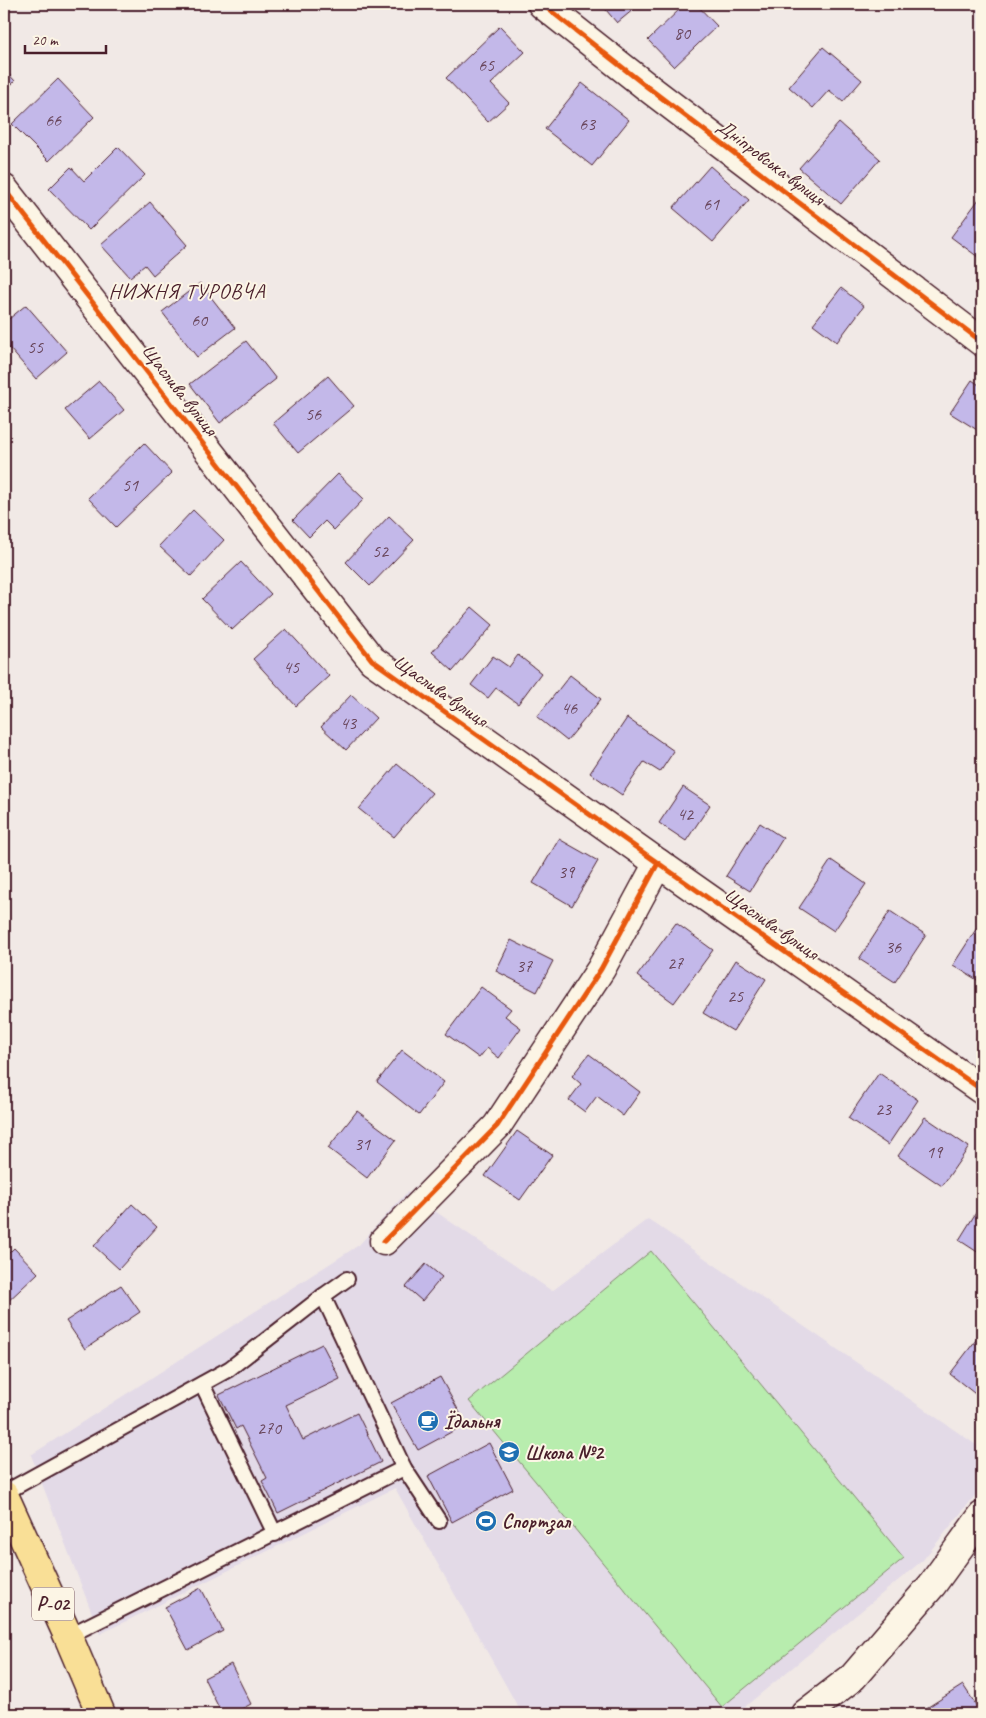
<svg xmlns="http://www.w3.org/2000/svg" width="986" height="1718" viewBox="0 0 986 1718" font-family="Caveat,sans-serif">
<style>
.built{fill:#e3dae7}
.green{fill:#b8edae;stroke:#81866c}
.building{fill:#c3b8e9;stroke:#4a1f2b}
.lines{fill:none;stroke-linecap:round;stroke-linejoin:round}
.lane-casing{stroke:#4a1f2b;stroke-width:18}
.street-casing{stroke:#4a1f2b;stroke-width:31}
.primary-casing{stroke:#4a1f2b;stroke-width:31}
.lane{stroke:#fcf5e5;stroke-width:14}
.street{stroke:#fcf5e5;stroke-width:28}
.primary{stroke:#f9df96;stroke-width:28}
.cycleway-casing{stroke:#fcf5e5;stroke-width:8}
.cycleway{stroke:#e8590c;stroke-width:5}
.labels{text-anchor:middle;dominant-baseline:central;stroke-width:4;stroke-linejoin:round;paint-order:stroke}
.number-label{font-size:18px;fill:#68455a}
.shield{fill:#fcf5e5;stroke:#7f5f63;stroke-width:1}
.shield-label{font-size:19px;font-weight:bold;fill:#4a1f2b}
.street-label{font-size:20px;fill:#4a1f2b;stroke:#fcf5e5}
.poi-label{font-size:20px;font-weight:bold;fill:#4a1f2b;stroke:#fcf5e5;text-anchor:start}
.neighbourhood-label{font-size:21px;letter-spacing:1px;fill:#4a1f2b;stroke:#fcf5e5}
</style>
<rect width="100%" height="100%" fill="#f1e9e6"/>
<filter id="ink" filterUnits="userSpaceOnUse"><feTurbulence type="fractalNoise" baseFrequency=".02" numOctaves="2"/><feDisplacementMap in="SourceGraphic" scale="10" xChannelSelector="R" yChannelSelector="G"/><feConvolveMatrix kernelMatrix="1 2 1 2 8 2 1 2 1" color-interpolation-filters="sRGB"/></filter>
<g filter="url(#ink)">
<path class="built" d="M407,1192L552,1291L648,1219L982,1449V1487L923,1560L736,1714H522L395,1488L100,1634L31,1455L359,1245Z"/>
<path class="green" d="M651,1251L904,1558L722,1707L469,1401Z"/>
<g class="building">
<path d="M601,4H640L617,23Z"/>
<path d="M685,4H696L717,26L674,67L648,40Z"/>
<path d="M500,26L525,52L491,84L509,103L488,122L446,78Z"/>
<path d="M823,47L862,80L843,102L829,90L813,108L789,87Z"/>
<path d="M4,69L15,81L4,91Z"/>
<path d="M58,79L94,117L49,161L12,124Z"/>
<path d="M582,83L629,120L592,166L545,129Z"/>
<path d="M839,123L880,159L841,204L799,168Z"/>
<path d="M118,147L145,175L89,230L49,189L71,167L84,181Z"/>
<path d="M710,166L749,200L713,242L673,208Z"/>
<path d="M982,195V260L951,237Z"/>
<path d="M150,202L187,245L153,275L145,265L130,277L101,245Z"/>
<path d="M200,283L235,328L197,357L162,312Z"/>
<path d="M841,288L864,306L837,342L813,324Z"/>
<path d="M26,305L67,352L36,379L4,342V323Z"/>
<path d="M246,341L276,379L220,423L190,384Z"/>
<path d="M328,376L354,406L298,453L273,423Z"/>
<path d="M972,380L982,387V433L950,413Z"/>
<path d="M99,381L124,410L90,439L65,410Z"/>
<path d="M144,443L172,473L116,527L88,498Z"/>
<path d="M338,474L364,499L334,530L325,521L309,537L293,520Z"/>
<path d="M193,510L224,540L191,576L159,546Z"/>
<path d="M389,516L414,540L370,586L346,562Z"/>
<path d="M241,562L271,594L232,630L202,599Z"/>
<path d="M472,607L493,625L453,671L432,652Z"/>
<path d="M286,629L329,676L296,706L253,659Z"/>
<path d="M518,655L541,673L518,704L496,688L488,698L471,685L493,656L509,667Z"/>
<path d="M570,675L601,699L567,741L537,717Z"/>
<path d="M351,695L376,718L346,750L321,727Z"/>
<path d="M627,718L674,751L660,772L644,762L622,795L590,773Z"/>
<path d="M397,764L432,793L394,837L359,809Z"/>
<path d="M683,787L710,805L686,841L659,823Z"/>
<path d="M760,823L783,838L750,891L726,876Z"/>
<path d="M559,839L598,861L572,906L533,883Z"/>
<path d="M831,860L866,884L834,931L799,908Z"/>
<path d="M890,911L926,935L895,982L859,959Z"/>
<path d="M982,920V983L953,965Z"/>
<path d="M676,923L713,950L674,1003L637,976Z"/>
<path d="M511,940L553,961L537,992L496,971Z"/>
<path d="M736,960L766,979L733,1031L703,1013Z"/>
<path d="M481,987L511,1009L505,1016L521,1028L499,1058L487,1048L479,1058L446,1034Z"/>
<path d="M402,1050L444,1082L419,1115L377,1082Z"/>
<path d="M589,1054L640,1092L623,1116L597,1096L585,1112L569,1100L581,1084L572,1076Z"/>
<path d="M879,1073L918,1100L888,1145L848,1118Z"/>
<path d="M357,1111L396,1140L367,1178L328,1148Z"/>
<path d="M925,1117L969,1147L942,1186L898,1156Z"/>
<path d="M517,1131L552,1155L520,1200L485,1176Z"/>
<path d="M982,1203V1255L959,1240Z"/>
<path d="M132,1204L157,1227L119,1269L94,1246Z"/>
<path d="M14,1248L38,1273L4,1305V1258Z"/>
<path d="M426,1264L442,1277L422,1301L406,1287Z"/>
<path d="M121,1285L140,1312L85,1349L66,1321Z"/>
<path d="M979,1336L982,1338V1393L979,1397L950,1374Z"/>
<path d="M322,1344L340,1379L286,1405L303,1440L357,1413L381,1462L278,1513L262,1481L267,1478L241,1426L236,1429L219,1395Z"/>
<path d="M440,1377L466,1424L418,1450L391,1403Z"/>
<path d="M489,1443L513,1489L452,1522L428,1476Z"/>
<path d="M201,1588L223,1631L188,1650L165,1607Z"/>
<path d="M231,1664L251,1704L232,1714H222L204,1678Z"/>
<path d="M963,1685L982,1714H917Z"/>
</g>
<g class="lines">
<g class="lane-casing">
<g id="lane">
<path d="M323,1296L404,1468L439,1521"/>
<path d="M202,1384L275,1534"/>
<path d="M4,1493L229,1369L323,1296L347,1279"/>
<path d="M68,1636L404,1468"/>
</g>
</g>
<g class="street-casing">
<g id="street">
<path d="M542,4L646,86L982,342"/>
<path d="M4,189L372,660L658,863L982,1090"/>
<path d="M384,1241L497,1126L601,969L658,863"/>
<path d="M805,1714L853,1677L932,1585L982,1516"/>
</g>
</g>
<g class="primary-casing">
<path id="primary" d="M4,1495L68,1636L101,1714"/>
</g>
<use href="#lane" class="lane"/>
<use href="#street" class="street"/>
<use href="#primary" class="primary"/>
<g class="cycleway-casing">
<g id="cycleway">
<path d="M542,4L646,86L982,342"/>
<path d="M4,189L372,660L658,863L982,1090"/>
<path d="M384,1241L497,1126L601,969L658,863"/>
</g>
</g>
<use href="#cycleway" class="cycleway"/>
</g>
</g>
<defs>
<g id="cafe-disc" transform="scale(1.125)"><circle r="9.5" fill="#1f6fb2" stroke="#fcf5e5"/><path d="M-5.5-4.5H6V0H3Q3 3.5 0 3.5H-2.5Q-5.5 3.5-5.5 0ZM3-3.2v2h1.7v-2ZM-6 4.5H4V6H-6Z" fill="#fff"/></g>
<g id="school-disc" transform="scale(1.125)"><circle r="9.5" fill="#1f6fb2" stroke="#fcf5e5"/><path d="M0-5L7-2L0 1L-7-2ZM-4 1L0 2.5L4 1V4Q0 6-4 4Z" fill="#fff"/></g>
<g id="stadium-disc" transform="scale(1.125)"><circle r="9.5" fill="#1f6fb2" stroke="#fcf5e5"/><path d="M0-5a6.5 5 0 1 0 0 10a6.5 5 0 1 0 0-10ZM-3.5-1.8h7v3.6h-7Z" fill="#fff"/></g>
</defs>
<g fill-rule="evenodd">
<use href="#cafe-disc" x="428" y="1421"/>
<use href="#school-disc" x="509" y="1452"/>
<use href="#stadium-disc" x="486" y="1521"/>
</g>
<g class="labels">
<g class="number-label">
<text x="682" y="33">80</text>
<text x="486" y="65">65</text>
<text x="53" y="120">66</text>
<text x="587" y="124">63</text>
<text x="711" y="204">61</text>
<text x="199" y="320">60</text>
<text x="35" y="347">55</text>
<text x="313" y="414">56</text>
<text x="130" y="485">51</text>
<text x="380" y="551">52</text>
<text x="291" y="667">45</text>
<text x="569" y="708">46</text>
<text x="348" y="723">43</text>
<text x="685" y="814">42</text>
<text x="566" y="872">39</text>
<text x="893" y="947">36</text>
<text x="675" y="963">27</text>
<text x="524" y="966">37</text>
<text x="735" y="996">25</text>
<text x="883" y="1109">23</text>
<text x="362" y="1144">31</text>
<text x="934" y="1152">19</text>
<text x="269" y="1428">270</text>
</g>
<rect class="shield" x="32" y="1587.5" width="42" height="33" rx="4"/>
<g class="shield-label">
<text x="53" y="1604">Р-02</text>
</g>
<g class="street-label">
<text transform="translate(771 162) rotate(37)">Дніпровська вулиця</text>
<text transform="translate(180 390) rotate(52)">Щаслива вулиця</text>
<text transform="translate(441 691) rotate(35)">Щаслива вулиця</text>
<text transform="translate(772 924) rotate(35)">Щаслива вулиця</text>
</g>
<g class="poi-label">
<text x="444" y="1421">Їдальня</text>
<text x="525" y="1452">Школа №2</text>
<text x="502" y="1521">Спортзал</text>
</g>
<g class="neighbourhood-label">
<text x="187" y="291">НИЖНЯ ТУРОВЧА</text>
</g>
</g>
<rect width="986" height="1718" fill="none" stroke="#fcf5e5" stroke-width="20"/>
<rect x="10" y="10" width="966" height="1698" fill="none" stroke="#4a1f2b" stroke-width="2" filter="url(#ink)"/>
<path d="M25 45v8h81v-8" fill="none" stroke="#4a1f2b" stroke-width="2.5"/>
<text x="32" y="45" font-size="15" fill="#4a1f2b" stroke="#fcf5e5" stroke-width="4" paint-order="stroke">20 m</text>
</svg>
